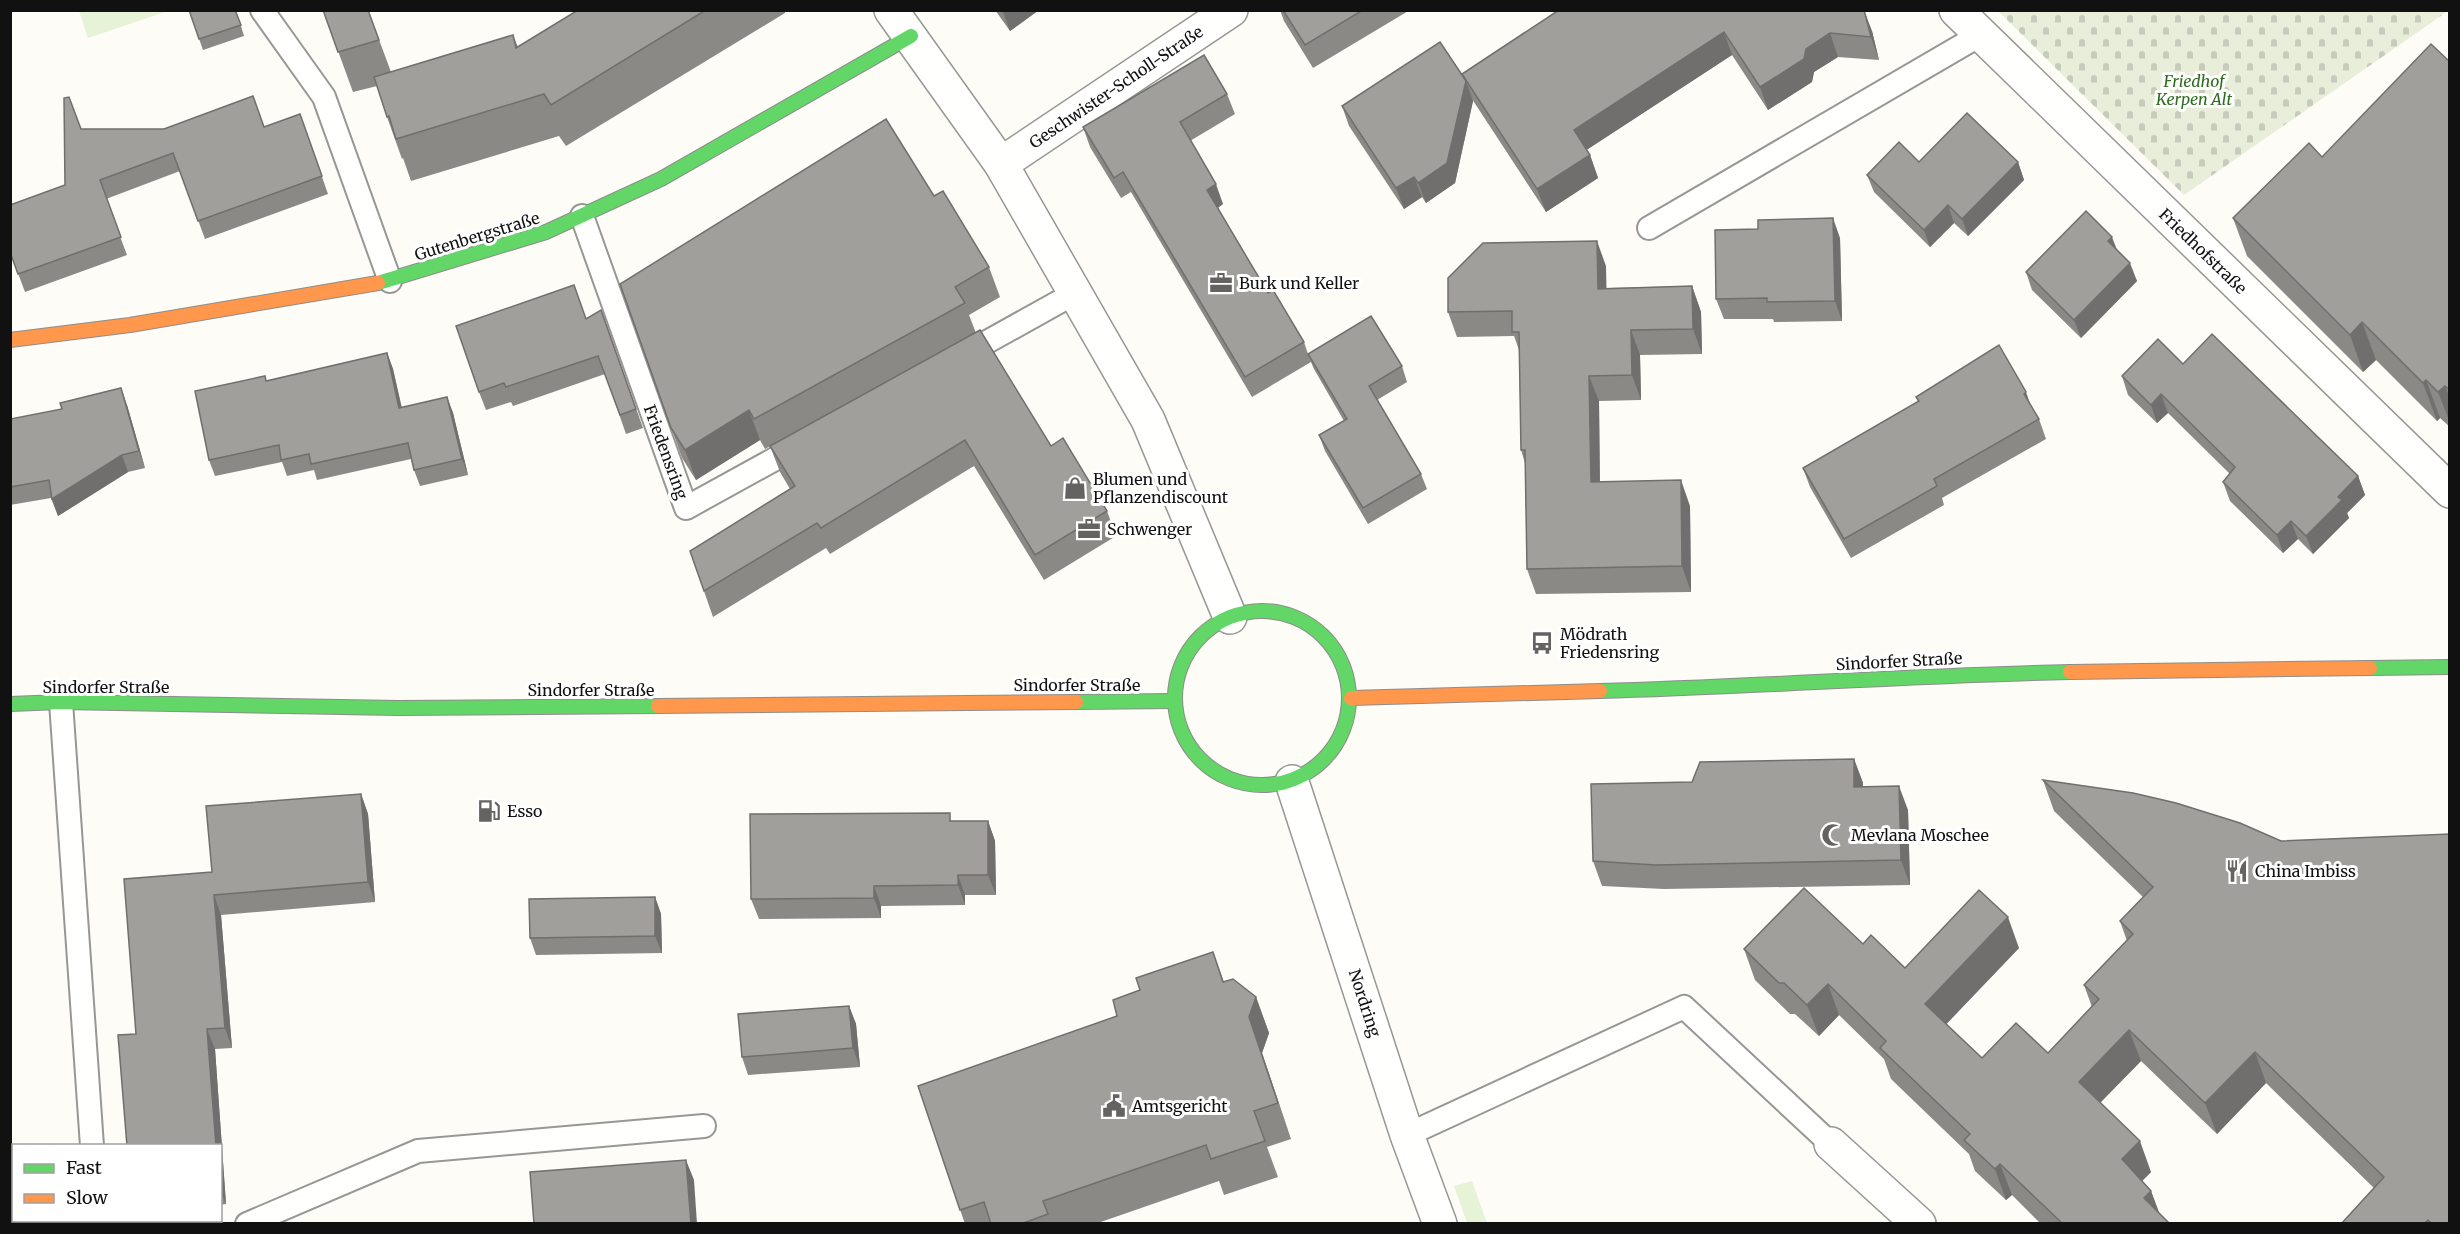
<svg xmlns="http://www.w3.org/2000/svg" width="2460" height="1234" viewBox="0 0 2460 1234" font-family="Merriweather,serif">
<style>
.grass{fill:#e7f3d7}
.cemetery{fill:url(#cemetery-stones)}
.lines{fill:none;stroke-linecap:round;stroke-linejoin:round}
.lane-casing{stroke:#979795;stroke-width:26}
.street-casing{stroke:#979795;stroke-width:36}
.fast-casing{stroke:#8e8d8b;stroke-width:16}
.slow-casing{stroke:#8e8d8b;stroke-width:16}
.lane{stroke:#fffffe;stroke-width:22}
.street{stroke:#fffffe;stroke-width:33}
.fast{stroke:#63d668;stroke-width:14}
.slow{stroke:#ff974d;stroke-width:14}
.wall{fill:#8a8986}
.shaded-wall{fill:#716f6d}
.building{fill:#a19f9c;stroke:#716f6d;stroke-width:1.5}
.labels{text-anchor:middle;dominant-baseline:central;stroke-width:6;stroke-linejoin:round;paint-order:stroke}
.park-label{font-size:16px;font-style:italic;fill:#2f6b1f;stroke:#fff}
.street-label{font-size:16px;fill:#111;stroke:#fff}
.poi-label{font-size:16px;fill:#111;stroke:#fff;text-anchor:start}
</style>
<defs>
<pattern id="cemetery-stones" width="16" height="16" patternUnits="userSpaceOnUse" patternTransform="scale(1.5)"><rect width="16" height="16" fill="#e9eedb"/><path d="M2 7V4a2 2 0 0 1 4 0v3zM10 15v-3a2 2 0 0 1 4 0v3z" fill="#c7cbbb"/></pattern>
</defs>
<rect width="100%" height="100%" fill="#fdfcf7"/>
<g class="grass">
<path d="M79,11V10L168,11L88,38Z"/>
<path d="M1472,1181L1487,1223H1467L1454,1186Z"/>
</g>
<path class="cemetery" d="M1998,11H2448L2184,195Z"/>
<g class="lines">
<g class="lane-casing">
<g id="lane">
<path d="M262,10L324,97L390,281"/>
<path d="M582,216L686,508L802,444"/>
<path d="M1649,228L1980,35"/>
<path d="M960,357L1075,293"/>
<path d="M61,702L92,1146"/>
<path d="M1407,1135L1684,1007L1831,1144"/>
<path d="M97,1220L98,1224"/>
<path d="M247,1224L418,1151L704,1126"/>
</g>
</g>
<g class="street-casing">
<g id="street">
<path d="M891,10L1001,164L1148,420L1230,617"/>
<path d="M1956,10L2450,491"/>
<path d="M1001,164L1231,10"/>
<path d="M1292,782L1407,1135L1440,1224"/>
<path d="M1831,1144L1919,1224"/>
</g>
</g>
<g class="fast-casing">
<g id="fast">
<path d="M378,283L546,232L661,179L911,36"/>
<circle cx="1262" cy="698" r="87"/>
<path d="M2370,668L2450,667"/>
<path d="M1600,691C1757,687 1913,675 2070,672"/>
<path d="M1076,702L1173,701"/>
<path d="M10,704L61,702L398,708L658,706"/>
</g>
</g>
<g class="slow-casing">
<g id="slow">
<path d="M10,340L130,325L378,283"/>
<path d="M2070,672L2370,668"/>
<path d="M1351,698L1600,691"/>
<path d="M658,706L1076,702"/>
</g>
</g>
<use href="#lane" class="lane"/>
<use href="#street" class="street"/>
<use href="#fast" class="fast"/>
<use href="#slow" class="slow"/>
</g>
<g class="wall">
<path d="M189,10H236L244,36L203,50Z"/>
<path d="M323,10H368L391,72L513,35L518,47L578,10H785V13L566,146L559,136L411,181L403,158L402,159L387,117L377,86L353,92Z"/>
<path d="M995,10H1039L1010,31Z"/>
<path d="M1280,10H1410L1313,68L1284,21Z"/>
<path d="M1559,10L1872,31L1879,60L1838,57L1814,72L1812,82L1768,110L1732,55L1586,150L1590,155L1598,178L1546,212L1472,99L1473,101L1455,183L1426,203L1422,197L1404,209L1349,126L1342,106L1464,78L1462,74Z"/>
<path d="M2450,62V427L2440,418L2437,421L2376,360L2363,372L2247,256L2233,218L2322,157Z"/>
<path d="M1227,94L1235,114L1190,141L1223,204L1218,208L1268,293L1304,342L1308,354L1402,366L1407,382L1377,400L1421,474L1427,489L1368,524L1325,451L1319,435L1344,421L1314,369L1311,362L1252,397L1131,192L1121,198L1090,147L1083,127Z"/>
<path d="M300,114L328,194L205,239L180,171L106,199L127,255L25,292L10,252L65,185L81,129H164L264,127Z"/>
<path d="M2018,162L2024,180L1968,236L1954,223L1930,247L1874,192L1867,175Z"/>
<path d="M934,196L989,267L1000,297L969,315L976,333L765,449L760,440L696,480L682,458L620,284Z"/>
<path d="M1840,238L1842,321L1774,322L1773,319H1724L1716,299Z"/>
<path d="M2116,249L2137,281L2081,338L2032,290L2026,272Z"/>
<path d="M1606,266V288L1692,286L1701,312L1702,354L1640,355L1641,400L1599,401L1600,482L1690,506L1691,592L1536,594L1527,569L1525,463L1521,450L1519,350L1514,336L1457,337L1448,312Z"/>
<path d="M601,310L643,428L626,434L605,374L513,406L511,402L486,410L479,392Z"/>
<path d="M980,330L1051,446L1107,511L1116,536L1044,580L974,466L830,554L826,548L713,617L690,551L790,489L780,472L770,446Z"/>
<path d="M387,353L393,369L402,408L447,397L453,413L468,475L420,486L414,470L411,459L317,480L314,470L287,476L282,462L215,476L209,460L266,381Z"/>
<path d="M2183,364L2358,476L2365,495L2347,513L2349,518L2313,554L2298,539L2283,553L2230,501L2223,482L2230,474L2168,413L2157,423L2128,395L2122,376Z"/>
<path d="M1916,397L2031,407L2039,419L2046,439L1942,498L1944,505L1851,558L1810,487L1803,468L1918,402Z"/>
<path d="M127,405L145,468L128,472L58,516L51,498L10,505V419Z"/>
<path d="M1854,759L1863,783V787L1908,810L1910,885L1664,889L1602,886L1593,861L1692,782Z"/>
<path d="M2043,780L2133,793L2450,1224H2341L2374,1188L2266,1083L2217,1134L2141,1061L2100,1103L2151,1172L2142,1181L2151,1191L2159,1213L2170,1224H2041L2012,1195L2006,1200L1975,1171L1969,1154L1891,1079L1884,1059L1839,1015L1819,1036L1795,1014H1790L1755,980L1744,949L1863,944L1905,968L2019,948L1946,1024L1982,1058L2048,1053L2092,1007L2084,985L2127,941L2120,921L2143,897L2054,811Z"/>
<path d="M361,794L368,814L375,902L221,915L232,1048L215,1049L226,1204L220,1205V1146L136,1034L212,872Z"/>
<path d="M953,821H988L995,841L996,895H965V905L881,906V918L759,919L751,899Z"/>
<path d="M655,897L661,914L662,953L536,955L530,938Z"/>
<path d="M1213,952L1224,982L1256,997L1269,1033L1262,1053L1291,1139L1267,1147L1278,1177L1224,1195L1219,1181L1095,1224H965L918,1086L1117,1016L1140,990Z"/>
<path d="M849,1006L856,1024L860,1067L748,1075L742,1057Z"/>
</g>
<g class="shaded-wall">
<path d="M1005,10H1039L1010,31L1003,12Z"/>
<path d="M1864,10L1872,31L1879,60L1871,37Z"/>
<path d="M1724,32L1732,55L1582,153L1574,130Z"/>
<path d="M1830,33L1838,57L1814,72L1812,82L1768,110L1760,87L1806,49Z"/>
<path d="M1466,81L1473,101L1455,183L1426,203L1418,183Z"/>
<path d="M1590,155L1598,178L1546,212L1537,189Z"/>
<path d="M2018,162L2024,180L1968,236L1962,219Z"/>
<path d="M1414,177L1422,197L1404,209L1396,188Z"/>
<path d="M1216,184L1223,204L1214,210L1207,190Z"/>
<path d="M1948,205L1954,223L1930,247L1924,230Z"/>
<path d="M1833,218L1840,238L1842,321L1835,301Z"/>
<path d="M2112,237L2119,255L2108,241Z"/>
<path d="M1597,241L1606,266L1607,314L1598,289Z"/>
<path d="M2130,263L2137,281L2081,338L2074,320Z"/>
<path d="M1692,286L1701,312L1702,354L1693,329Z"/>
<path d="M2362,322L2376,360L2363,372L2350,335Z"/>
<path d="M1631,330L1640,355L1641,400L1632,375Z"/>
<path d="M387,353L393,369L405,424L399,408Z"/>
<path d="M1589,376L1599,401L1600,507L1591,482Z"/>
<path d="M2426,380L2440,418L2437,421L2423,383Z"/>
<path d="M2445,386L2450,399V423L2438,392Z"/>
<path d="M121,388L127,405L145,468L139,451Z"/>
<path d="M2026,392L2033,412L2024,394Z"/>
<path d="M2161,394L2168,413L2157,423L2151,405Z"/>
<path d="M447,397L453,413L468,475L462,459Z"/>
<path d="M749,410L760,440L696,480L685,450Z"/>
<path d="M122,455L128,472L58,516L52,499Z"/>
<path d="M2358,476L2365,495L2347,513L2349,518L2313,554L2306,536L2338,497Z"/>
<path d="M1681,480L1690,506L1691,592L1682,566Z"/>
<path d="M2291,521L2298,539L2283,553L2277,535Z"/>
<path d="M1854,759L1863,783V811L1854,787Z"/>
<path d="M1899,786L1908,810L1910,885L1901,860Z"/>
<path d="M361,794L368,814L375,902L368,882Z"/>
<path d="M988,821L995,841L996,895L988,875Z"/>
<path d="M958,875L965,895V905L958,885Z"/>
<path d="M874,886L881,906V918L874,898Z"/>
<path d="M214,895L221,915L232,1048L225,1028Z"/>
<path d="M655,897L661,914L662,953L655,936Z"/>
<path d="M2008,917L2019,948L1936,1035L1925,1004Z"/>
<path d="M1828,984L1839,1015L1819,1036L1807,1005Z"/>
<path d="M1256,997L1269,1033L1262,1053L1291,1139L1249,1017Z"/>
<path d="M849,1006L856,1024L860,1067L853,1048Z"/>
<path d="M207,1029L215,1049L226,1204L220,1190V1146H216Z"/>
<path d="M2129,1030L2141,1061L2090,1113L2079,1082Z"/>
<path d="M2255,1052L2266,1083L2217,1134L2205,1103Z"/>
<path d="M2140,1141L2151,1172L2133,1190L2122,1159Z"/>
<path d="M686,1160L694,1180L697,1224H691Z"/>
<path d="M2000,1164L2012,1195L2006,1200L1995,1169Z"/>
<path d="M2151,1191L2163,1223L2144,1198Z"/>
</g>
<g class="building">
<path d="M189,10H235L241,25L199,39Z"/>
<path d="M323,10H368L379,40L338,52Z"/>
<path d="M578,10H706L551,105L544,94L396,139L389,116L387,117L374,77L513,35L516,48Z"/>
<path d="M1283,10H1363L1305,45Z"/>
<path d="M1559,10H1864L1871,37L1830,33L1806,49L1804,59L1760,87L1724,32L1574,130L1590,155L1537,189L1462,74Z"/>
<path d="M1440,42L1466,81L1447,163L1418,183L1414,177L1396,188L1342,106Z"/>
<path d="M2431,44L2450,62V390L2445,386L2438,392L2426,380L2423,383L2362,322L2350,335L2233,218L2309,143L2322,157Z"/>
<path d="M1204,55L1227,94L1180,122L1216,184L1207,190L1268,293L1273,290L1304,342L1245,377L1123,172L1114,178L1083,127Z"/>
<path d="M253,96L264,127L300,114L322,176L198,221L173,153L100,180L121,237L18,274L10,252V205L65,185L64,98L69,97L81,129H164Z"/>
<path d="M1967,113L2018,162L1962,219L1948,205L1924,230L1867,175L1899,142L1919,162Z"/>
<path d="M886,119L934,196L943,191L989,267L955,287L965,303L754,419L749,410L685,450L671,428L620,284Z"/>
<path d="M2086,211L2112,237L2108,241L2130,263L2074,320L2026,272Z"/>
<path d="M1833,218L1835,301L1767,302V298L1716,299L1715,230L1758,229V220Z"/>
<path d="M1597,241L1598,289L1692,286L1693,329L1631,330L1632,375L1589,376L1591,482L1681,480L1682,566L1527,569L1525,450H1521L1519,332H1512V311L1448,312V278L1483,243Z"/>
<path d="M574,285L586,319L601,310L636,409L620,415L598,356L506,387L504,383L479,392L456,326Z"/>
<path d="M1371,316L1402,366L1369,386L1421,474L1363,508L1319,435L1347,419L1308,354Z"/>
<path d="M980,330L1051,446L1063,438L1107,511L1035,555L965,440L821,528L817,523L704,591L690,551L795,486L770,446Z"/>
<path d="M2212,334L2358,476L2338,497L2342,500L2306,536L2291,521L2277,535L2223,482L2235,467L2161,394L2151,405L2122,376L2158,339L2183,364Z"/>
<path d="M1999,345L2026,392L2024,394L2039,419L1934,479L1937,486L1844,539L1803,468L1919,401L1916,397Z"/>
<path d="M387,353L399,408L447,397L462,459L414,470L408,443L311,464L309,454L281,460L279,445L209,460L195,391L265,376L266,381Z"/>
<path d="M121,388L139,451L122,455L52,499L49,480L10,487V419L62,409L60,403Z"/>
<path d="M1854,759V787L1899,786L1901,860L1655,865L1593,861L1591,784L1692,782L1700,762Z"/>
<path d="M2043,780L2133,793L2176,803L2240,823L2281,841L2450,834V1224H2432L2428,1220L2424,1224H2341L2384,1177L2255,1052L2205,1103L2129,1030L2079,1082L2140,1141L2122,1159L2151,1191L2144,1198L2170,1224H2063L2000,1164L1995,1169L1964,1140L1970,1134L1880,1048L1886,1041L1828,984L1807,1005L1784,983H1779L1744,949L1804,888L1863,944L1871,935L1905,968L1979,890L2008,917L1925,1004L1982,1058L2016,1023L2048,1053L2099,999L2084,985L2133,934L2120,921L2153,887Z"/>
<path d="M361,794L368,882L214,895L225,1028L207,1029L216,1146H127L118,1035L136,1034L124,879L212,872L206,806Z"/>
<path d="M950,813V821H988V875H958V885L874,886V898L751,899L750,814Z"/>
<path d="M655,897V936L530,938L529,899Z"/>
<path d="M1213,952L1223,982L1233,979L1256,997L1249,1017L1278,1103L1254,1111L1265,1141L1211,1159L1206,1145L1043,1201L1048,1214L1021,1224H991L984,1202L960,1210L918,1086L1117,1016L1113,1000L1140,990L1136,978Z"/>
<path d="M849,1006L853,1048L742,1057L738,1014Z"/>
<path d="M686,1160L691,1224H534L530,1172Z"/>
</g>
<defs>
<g id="office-bare" transform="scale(1.8)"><path d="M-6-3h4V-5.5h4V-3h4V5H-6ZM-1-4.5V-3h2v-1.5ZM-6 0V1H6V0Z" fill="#646362" stroke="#fff" stroke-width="2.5" paint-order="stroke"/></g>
<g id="shop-bare" transform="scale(1.8)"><path d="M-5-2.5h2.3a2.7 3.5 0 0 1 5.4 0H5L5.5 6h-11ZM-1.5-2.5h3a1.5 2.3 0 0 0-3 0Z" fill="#646362" stroke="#fff" stroke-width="2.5" paint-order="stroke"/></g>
<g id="bus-bare" transform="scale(1.8)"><path d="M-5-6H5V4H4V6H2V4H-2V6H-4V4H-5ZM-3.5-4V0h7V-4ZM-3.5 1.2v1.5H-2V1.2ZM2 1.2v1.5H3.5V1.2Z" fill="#646362" stroke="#fff" stroke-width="2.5" paint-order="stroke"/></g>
<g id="fuel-bare" transform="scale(1.8)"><path d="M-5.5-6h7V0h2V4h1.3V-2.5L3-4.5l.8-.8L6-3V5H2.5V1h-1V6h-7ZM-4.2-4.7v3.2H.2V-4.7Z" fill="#646362" stroke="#fff" stroke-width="2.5" paint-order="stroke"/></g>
<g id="mosque-bare" transform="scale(1.8)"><path d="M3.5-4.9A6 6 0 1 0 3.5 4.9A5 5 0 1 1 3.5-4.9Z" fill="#646362" stroke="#fff" stroke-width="2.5" paint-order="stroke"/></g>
<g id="restaurant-bare" transform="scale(1.8)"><path d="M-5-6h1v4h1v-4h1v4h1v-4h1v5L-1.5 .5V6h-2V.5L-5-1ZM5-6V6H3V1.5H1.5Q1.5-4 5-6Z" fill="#646362" stroke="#fff" stroke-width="2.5" paint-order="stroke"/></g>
<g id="civic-bare" transform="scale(1.8)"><path d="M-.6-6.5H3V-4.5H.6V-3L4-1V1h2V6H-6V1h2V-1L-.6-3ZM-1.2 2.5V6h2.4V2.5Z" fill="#646362" stroke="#fff" stroke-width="2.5" paint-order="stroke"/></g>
</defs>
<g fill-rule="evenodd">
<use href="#office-bare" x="1221" y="283"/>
<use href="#shop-bare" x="1075" y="488"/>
<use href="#office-bare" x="1089" y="529"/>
<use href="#bus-bare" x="1542" y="643"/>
<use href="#fuel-bare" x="489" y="811"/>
<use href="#mosque-bare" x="1833" y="835"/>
<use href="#restaurant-bare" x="2237" y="871"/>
<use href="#civic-bare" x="1114" y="1106"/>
</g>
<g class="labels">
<g class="park-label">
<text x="2194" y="81">Friedhof<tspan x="2194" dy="18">Kerpen Alt</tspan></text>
</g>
<g class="street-label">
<text transform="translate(1116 87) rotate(-34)">Geschwister-Scholl-Straße</text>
<text transform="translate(477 236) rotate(-17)">Gutenbergstraße</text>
<text transform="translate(2203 251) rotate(44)">Friedhofstraße</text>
<text transform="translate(666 452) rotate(70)">Friedensring</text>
<text transform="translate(1899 661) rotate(-3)">Sindorfer Straße</text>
<text x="1077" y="685">Sindorfer Straße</text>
<text x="106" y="687">Sindorfer Straße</text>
<text x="591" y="690">Sindorfer Straße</text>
<text transform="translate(1365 1003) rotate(72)">Nordring</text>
</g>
<g class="poi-label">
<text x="1239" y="283">Burk und Keller</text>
<text x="1093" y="479">Blumen und<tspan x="1093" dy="18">Pflanzendiscount</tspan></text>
<text x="1107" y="529">Schwenger</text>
<text x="1560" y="634">Mödrath<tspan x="1560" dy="18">Friedensring</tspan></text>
<text x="507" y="811">Esso</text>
<text x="1851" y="835">Mevlana Moschee</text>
<text x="2255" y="871">China Imbiss</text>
<text x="1132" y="1106">Amtsgericht</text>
</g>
</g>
<rect width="2460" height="1234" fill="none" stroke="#111111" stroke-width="24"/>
<rect x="12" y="1144" width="210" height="78" fill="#ffffff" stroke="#a0a0a0" stroke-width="1.5"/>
<rect x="24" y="1164" width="30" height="9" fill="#63d668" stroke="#a0a0a0" stroke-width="1.5"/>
<text x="66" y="1174" font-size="18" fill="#111111">Fast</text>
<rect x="24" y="1194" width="30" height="9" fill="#ff974d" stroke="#a0a0a0" stroke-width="1.5"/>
<text x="66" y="1204" font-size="18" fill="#111111">Slow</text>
</svg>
